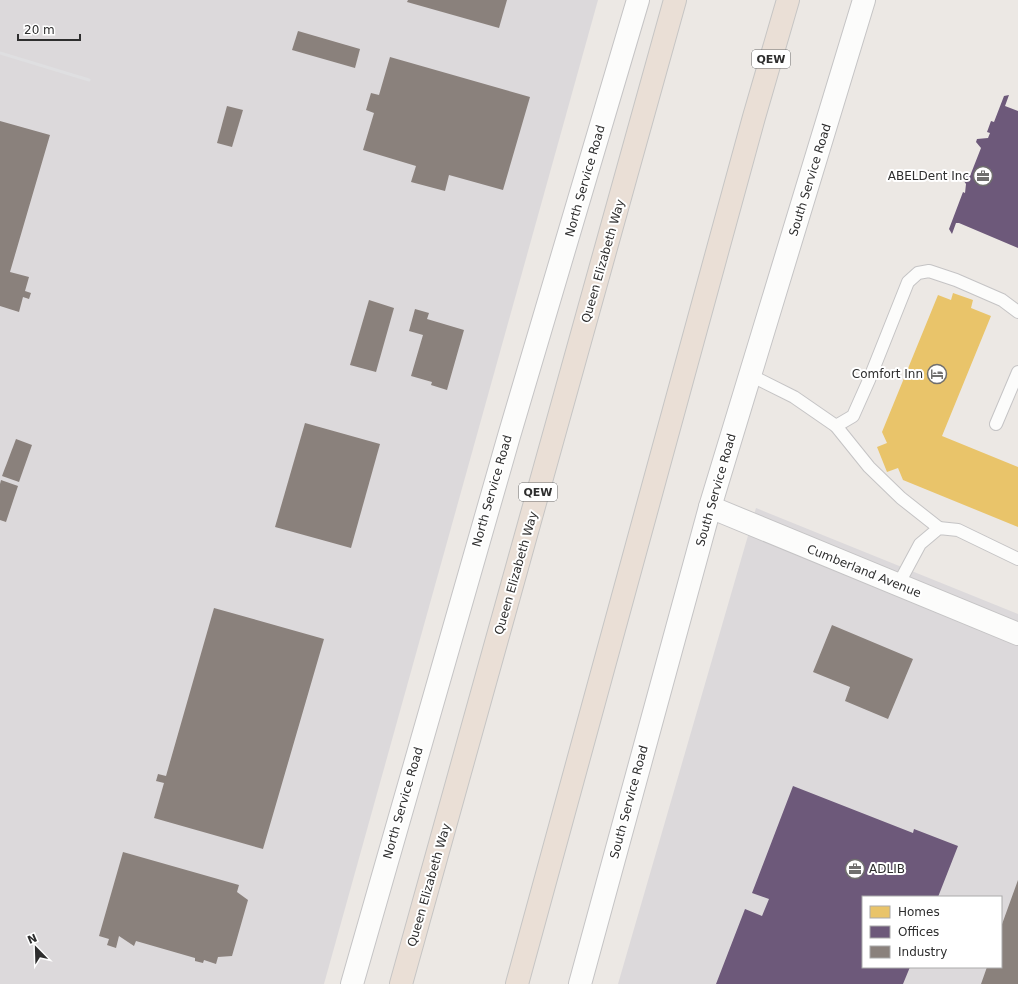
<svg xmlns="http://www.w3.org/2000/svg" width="1018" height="984" viewBox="0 0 1018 984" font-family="'DejaVu Sans',sans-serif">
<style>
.industrial{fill:#dcd9db;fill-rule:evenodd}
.homes{fill:#e9c46a}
.offices{fill:#6d597a}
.industry{fill:#8a817c}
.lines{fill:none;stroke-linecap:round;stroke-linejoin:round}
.lane-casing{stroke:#c5c4c5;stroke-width:14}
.street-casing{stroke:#c5c4c5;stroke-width:24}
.secondary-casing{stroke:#c5c4c5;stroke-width:24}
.highway-casing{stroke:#c6c5c4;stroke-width:24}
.lane{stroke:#fcfcfb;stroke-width:12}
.street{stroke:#fcfcfb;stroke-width:22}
.secondary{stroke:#fcfcfb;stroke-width:22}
.highway{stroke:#eadfd6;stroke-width:22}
.rail{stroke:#dfdfe1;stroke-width:3}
.labels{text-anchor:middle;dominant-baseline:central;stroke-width:4;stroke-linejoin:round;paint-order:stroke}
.shield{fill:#fff;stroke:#6d6d6d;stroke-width:1}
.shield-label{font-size:11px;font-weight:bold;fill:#2e2e2e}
.poi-label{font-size:12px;fill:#2e2e2e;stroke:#fff;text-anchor:end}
.street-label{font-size:12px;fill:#2e2e2e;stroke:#fff}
</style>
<rect width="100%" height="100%" fill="#ece8e4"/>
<g class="industrial">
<path d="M0,0H598L324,984H0Z"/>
<path d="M756,508L1018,614V984H618ZM863,897H1001V967H863Z"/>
</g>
<path class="homes" d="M953,293L973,300L971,308L991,316L942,436L1018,467V527L903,480L898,468L887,472L877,447L887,443L882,432L938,295L951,300Z"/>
<g class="offices">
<path d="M1009,95L1005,106L1018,111V248L959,223H956L952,234L949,229L963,192L965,193L966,184L961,177L970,176L981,148L976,142L977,139L988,138L990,133L987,132L991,121L994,122L1004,96Z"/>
<path d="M793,786L913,833L914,829L958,846L938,897H863V967H910L903,984H716L745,909L762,916L769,899L752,893Z"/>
</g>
<g class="industry">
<path d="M408,0H507L499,28L407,2Z"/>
<path d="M298,31L360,49L355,68L292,50Z"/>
<path d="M390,57L530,97L503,190L449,175L445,191L411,182L416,166L363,150L374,113L366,110L371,93L379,95Z"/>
<path d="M227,106L243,110L232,147L217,143Z"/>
<path d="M0,121L50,135L10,272L29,277L25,291L31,293L29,299L23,297L19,312L0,306Z"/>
<path d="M369,300L394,308L376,372L350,365Z"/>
<path d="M415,309L429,313L427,319L464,330L447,390L431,385L432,382L411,376L423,335L409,331Z"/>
<path d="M305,423L380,444L351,548L275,527Z"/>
<path d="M16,439L32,445L19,482L2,476Z"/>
<path d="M1,480L18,486L6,522L0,520V484Z"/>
<path d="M214,608L324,639L263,849L154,818L164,783L156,781L158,774L166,776Z"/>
<path d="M832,625L913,659L888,719L845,701L850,687L813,672Z"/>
<path d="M123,852L239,885L237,892L248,900L232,956L218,957L216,964L204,960L203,963L195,961V958L136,941L134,946L119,936L116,948L107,945L109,939L99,936Z"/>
<path d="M1018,880V984H981L987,967H1001V927Z"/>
</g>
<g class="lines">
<g class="lane-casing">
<g id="lane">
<path d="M750,375L794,397L836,426L853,416L869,380L908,282L918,273L929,271L956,280L1002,300L1018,312"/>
<path d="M996,424L1018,372"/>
<path d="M836,426L869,467L901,498L939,528"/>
<path d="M898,585L920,544L939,528L958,530L1018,559"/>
</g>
</g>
<g class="street-casing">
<path id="street" d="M710,507L1018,634"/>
</g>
<g class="secondary-casing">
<g id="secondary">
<path d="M352,984L509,436L638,0"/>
<path d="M580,984L710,507L864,0"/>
</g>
</g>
<g class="highway-casing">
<g id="highway">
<path d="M401,984L675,0"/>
<path d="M517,984L754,117L788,0"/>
</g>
</g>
<use href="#lane" class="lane"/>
<use href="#street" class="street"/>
<use href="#secondary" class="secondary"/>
<use href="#highway" class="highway"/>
<path class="rail" d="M0,53L89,80"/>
</g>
<defs>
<g id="office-ring" transform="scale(1)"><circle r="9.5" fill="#fff" stroke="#706f6e" stroke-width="1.5"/><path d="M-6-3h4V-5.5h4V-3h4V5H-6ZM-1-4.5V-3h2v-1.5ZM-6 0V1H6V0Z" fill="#706f6e"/></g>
<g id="hotel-ring" transform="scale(1)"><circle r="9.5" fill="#fff" stroke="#706f6e" stroke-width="1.5"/><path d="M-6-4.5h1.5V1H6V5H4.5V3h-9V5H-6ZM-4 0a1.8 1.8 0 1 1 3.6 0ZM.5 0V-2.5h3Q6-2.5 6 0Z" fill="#706f6e"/></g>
</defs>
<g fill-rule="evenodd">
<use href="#office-ring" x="983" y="176"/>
<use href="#hotel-ring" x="937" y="374"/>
<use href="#office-ring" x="855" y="869"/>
</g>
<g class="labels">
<g class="shield">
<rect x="752" y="50" width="38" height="18" rx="3"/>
<rect x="519" y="483" width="38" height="18" rx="3"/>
</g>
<g class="shield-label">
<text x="771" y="59">QEW</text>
<text x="538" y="492">QEW</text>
</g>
<g class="poi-label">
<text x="969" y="176">ABELDent Inc</text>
<text x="923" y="374">Comfort Inn</text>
<text x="869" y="869" text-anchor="start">ADLIB</text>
</g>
<g class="street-label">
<text transform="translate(810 180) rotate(-73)">South Service Road</text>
<text transform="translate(585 181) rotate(-74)">North Service Road</text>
<text transform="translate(603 261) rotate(-74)">Queen Elizabeth Way</text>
<text transform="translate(716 490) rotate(-74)">South Service Road</text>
<text transform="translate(492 491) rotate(-74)">North Service Road</text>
<text transform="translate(864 571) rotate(22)">Cumberland Avenue</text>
<text transform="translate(516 573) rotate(-74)">Queen Elizabeth Way</text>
<text transform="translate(629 802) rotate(-75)">South Service Road</text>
<text transform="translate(403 803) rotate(-74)">North Service Road</text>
<text transform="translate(429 885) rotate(-74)">Queen Elizabeth Way</text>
</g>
</g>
<rect x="862" y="896" width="140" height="72" fill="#ffffff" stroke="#ababab"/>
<rect x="870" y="906" width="20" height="12" fill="#e9c46a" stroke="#ababab"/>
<text x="898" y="916" font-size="12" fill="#2e2e2e">Homes</text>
<rect x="870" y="926" width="20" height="12" fill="#6d597a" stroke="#ababab"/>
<text x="898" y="936" font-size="12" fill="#2e2e2e">Offices</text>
<rect x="870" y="946" width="20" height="12" fill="#8a817c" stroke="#ababab"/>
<text x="898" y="956" font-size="12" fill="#2e2e2e">Industry</text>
<g transform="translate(36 948) rotate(337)" stroke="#ffffff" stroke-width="3" paint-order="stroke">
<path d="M0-3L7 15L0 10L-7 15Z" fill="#2e2e2e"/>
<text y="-6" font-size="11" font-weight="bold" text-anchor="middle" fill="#2e2e2e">N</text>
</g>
<path d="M18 34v6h62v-6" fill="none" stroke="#2e2e2e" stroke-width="2"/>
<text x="24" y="34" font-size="12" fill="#2e2e2e" stroke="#ffffff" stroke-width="3" paint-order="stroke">20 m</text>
</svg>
